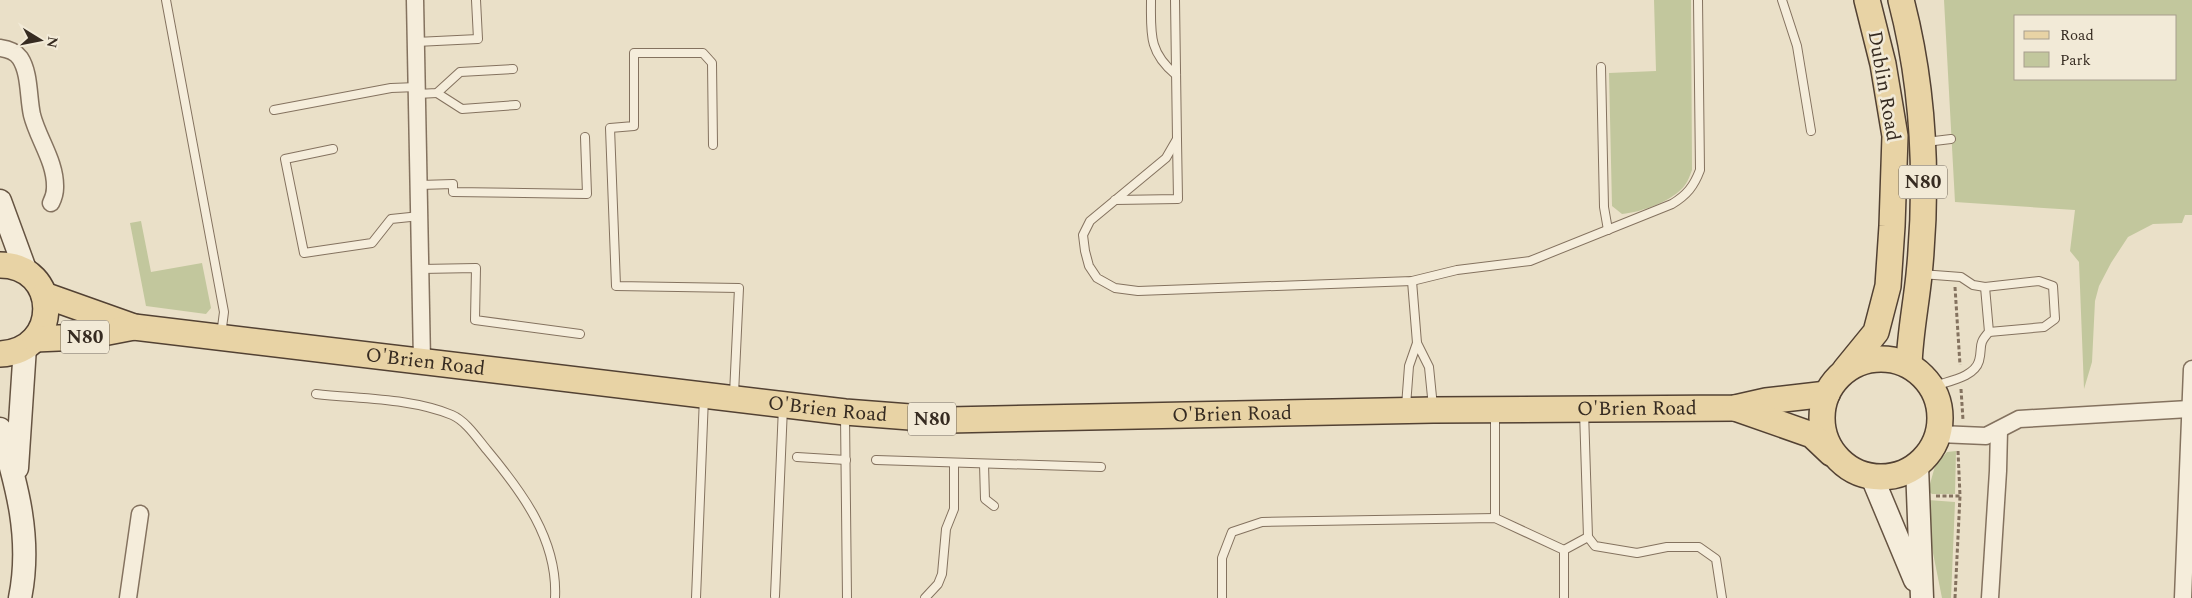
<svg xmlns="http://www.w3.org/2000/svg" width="2192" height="598" viewBox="0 0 2192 598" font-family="Spectral,serif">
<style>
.green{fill:#c2c79d;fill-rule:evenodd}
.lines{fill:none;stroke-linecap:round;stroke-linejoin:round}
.service-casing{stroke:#84725f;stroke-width:10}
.minor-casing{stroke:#84725f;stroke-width:19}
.secondary-casing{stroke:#665442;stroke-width:25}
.primary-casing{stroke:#524133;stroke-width:28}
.path{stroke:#84725f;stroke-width:3;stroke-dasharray:4 2.5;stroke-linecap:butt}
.service{stroke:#f5eddb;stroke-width:8}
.minor{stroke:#f5eddb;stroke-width:16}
.secondary{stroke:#f5eddb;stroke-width:22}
.primary{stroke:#e8d3a5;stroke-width:25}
.labels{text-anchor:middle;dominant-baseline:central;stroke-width:5;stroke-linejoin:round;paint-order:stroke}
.shield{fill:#f2ead7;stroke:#6e6458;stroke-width:1}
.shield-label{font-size:19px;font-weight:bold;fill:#362b21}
.street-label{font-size:20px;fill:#362b21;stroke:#f2ead7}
</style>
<rect width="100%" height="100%" fill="#eae0c8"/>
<g class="green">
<path d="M1654,0H1691L1692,170C1690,175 1688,181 1685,185C1673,201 1642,212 1622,214L1612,206L1609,73L1656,71Z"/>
<path d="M1944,0H2192V215H2185L2182,223L2153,224L2128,237L2111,263L2099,286L2095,301L2092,362L2084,389L2079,262L2070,251L2075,210L1955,202ZM2016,16H2176V79H2016Z"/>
<path d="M141,221L151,272L202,263L211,308L206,314L146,306L130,223Z"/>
<path d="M1956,451L1955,494H1932L1928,491L1935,466L1947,452Z"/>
<path d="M1928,500L1955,502L1951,598H1942L1931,543Z"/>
</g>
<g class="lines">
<g class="service-casing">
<g id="service">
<path d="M166,0L224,312L221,335"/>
<path d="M1151,0C1151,33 1148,52 1176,75"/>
<path d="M1175,0L1177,139L1166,158L1090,221L1083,235L1085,251L1089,266L1097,278L1115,288L1138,291L1412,281L1457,270L1530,261L1672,204C1687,195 1694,186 1700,170L1698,0"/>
<path d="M1782,0L1797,46L1811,131"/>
<path d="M416,42L478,39L476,0"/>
<path d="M1601,67L1604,207L1608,230"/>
<path d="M437,93L462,109L516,105"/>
<path d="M417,94L437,93L460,72L513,69"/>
<path d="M274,110L391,88L417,87"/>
<path d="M1926,142L1951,139"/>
<path d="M713,145L712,63L703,53H634V126L610,128L616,286L739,288L734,394"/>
<path d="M333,149L285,159L304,253L372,243L391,219L420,216"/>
<path d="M420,185L453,184V192L587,194L585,137"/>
<path d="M1115,200L1178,199L1177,140"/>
<path d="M421,269L476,268L475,320L580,334"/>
<path d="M1921,274L1961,277L1973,285L1985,287L2039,281L2053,286L2055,319L2044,327L1989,332C1977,345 1983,346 1979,361C1974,378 1947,381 1932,387"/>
<path d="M1412,281L1417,343"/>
<path d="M1985,287L1989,332"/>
<path d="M316,394C360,399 411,398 452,415C466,421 477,438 487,450C522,492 558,540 555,598"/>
<path d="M1406,406L1409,366L1417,343L1429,367L1433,407"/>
<path d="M1584,411L1588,537L1595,546L1637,553L1667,547H1699L1716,559L1722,598"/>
<path d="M845,416L847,598"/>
<path d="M797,457L846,460"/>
<path d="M876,460L1101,467"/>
<path d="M984,464L985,499L994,506"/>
<path d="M1495,518V413"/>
<path d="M775,596L783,407"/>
<path d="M696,598L704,397"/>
<path d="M925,598L938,584L942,574L946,529L954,509V463"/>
<path d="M1222,598V558L1232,532L1262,522L1495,518L1564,550"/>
<path d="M1564,598V550L1588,537"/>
</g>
</g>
<g class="minor-casing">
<g id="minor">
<path d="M415,0L422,361"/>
<path d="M0,48C8,49 15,51 20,58C30,73 28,97 32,115C38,139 56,162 55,188C55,193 53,199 51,203"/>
<path d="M1939,434L1986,436L2019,419L2189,409"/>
<path d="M128,598L140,514"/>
<path d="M1990,598L1998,471L1999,430"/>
<path d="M2183,598L2192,369"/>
</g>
</g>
<g class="secondary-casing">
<g id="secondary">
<path d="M0,201L26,272"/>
<path d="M0,429C17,485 32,539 20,598"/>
<path d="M1917,466L1922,598"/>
<path d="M17,468L25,347"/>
<path d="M1872,477L1915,580"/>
</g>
</g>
<g class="primary-casing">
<g id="primary">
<path d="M1901,0C1924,88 1928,184 1919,275C1916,305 1910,334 1909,365"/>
<path d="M0,265C60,265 62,351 0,354"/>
<path id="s1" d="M44,295L134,327L845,412L949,420L1433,410L1735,408L1766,401L1827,394"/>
<path d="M35,339L82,337L134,327"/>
<circle cx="1881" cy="418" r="59"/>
<path d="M1845,370L1876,332L1888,286L1892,226L1895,136L1883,64L1867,0"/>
<path d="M1735,408L1812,435L1831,453"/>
</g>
</g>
<g class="path">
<path d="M1955,287L1960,365"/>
<path d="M1961,389L1963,420"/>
<path d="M1936,496H1960L1958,451"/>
<path d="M1955,598L1960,496"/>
</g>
<use href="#service" class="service"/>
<use href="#minor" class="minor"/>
<use href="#secondary" class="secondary"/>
<use href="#primary" class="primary"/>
</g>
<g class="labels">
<g class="shield">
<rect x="1899" y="165.5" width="48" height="33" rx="4"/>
<rect x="61" y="320.5" width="48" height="33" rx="4"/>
<rect x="908" y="402.5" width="48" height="33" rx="4"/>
</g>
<g class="shield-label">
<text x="1923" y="182">N80</text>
<text x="85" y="337">N80</text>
<text x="932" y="419">N80</text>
</g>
<g class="street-label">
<text transform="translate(1884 86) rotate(80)">Dublin Road</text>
<text stroke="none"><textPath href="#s1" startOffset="389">O'Brien Road</textPath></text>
<text stroke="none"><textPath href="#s1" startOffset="794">O'Brien Road</textPath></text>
<text stroke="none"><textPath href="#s1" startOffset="1604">O'Brien Road</textPath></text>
<text stroke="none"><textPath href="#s1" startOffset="1199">O'Brien Road</textPath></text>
</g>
</g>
<rect x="2014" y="15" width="162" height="65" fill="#f2ead7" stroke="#a79e8e"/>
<rect x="2024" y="31" width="25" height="8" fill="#e8d3a5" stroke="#a79e8e"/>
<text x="2060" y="40" font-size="15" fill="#362b21">Road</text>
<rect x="2024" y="52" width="25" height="15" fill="#c2c79d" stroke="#a79e8e"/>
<text x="2060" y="65" font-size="15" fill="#362b21">Park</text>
<g transform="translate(40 40) rotate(100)" stroke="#f2ead7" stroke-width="4" paint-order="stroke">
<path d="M0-4L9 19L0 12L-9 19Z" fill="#362b21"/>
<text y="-8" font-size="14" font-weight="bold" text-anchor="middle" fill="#362b21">N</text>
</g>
</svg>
